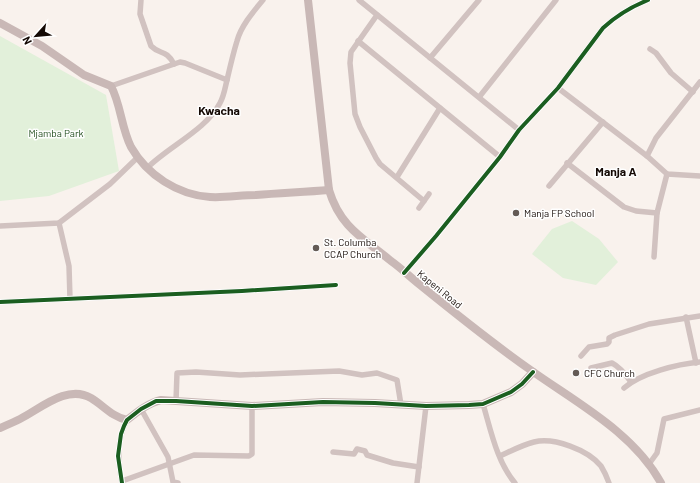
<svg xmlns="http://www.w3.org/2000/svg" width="700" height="483" viewBox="0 0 700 483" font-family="Barlow,sans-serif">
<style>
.green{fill:#e2f0da}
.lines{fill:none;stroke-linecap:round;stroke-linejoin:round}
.street{stroke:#d1c2c0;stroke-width:5.5}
.secondary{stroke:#c9b8b6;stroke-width:8}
.cycleway-casing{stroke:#fff;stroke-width:6}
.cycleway{stroke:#1b5e20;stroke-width:4}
.poi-dot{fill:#645b56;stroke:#fff;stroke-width:1.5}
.labels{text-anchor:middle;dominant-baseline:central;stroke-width:3;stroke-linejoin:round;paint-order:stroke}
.park-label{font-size:10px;fill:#224e1e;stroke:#fff}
.poi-label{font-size:10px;fill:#140904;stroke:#fff;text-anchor:start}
.street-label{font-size:10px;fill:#140904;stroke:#fff}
.quarter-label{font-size:12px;font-weight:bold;fill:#140904;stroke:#fff}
</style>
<rect width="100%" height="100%" fill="#f9f2ed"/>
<g class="green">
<path d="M0,36L106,95L119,171L49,196L0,201Z"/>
<path d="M572,221L599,239L618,262L596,285L563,278L532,254L552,229Z"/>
</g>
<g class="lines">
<g class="street">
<path d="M141,0L140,14L151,46C160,55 166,49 174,64"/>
<path d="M359,0L519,130"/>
<path d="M377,15L351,52L350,63L355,114L360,127L376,158L380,164L424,201"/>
<path d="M358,41L500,157"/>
<path d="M650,49L656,53L671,73L693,92"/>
<path d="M430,58L479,0"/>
<path d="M111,86L180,62L185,63L227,80"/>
<path d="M558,88L647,156L667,174L700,176"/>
<path d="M480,96L556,0"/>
<path d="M647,156L656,138L700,82"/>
<path d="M567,163L624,207L636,211L657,213"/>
<path d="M147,168C169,146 206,130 220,103C224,96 225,88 227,80C230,67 233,54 237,41C241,26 253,12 263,0"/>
<path d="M397,177L440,108"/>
<path d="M549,186L603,122"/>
<path d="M419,208L429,194"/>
<path d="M59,223L69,266L70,299"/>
<path d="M0,226L59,223L110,184L138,157"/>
<path d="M654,257L657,213L667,174"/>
<path d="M404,273L436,236L500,157L519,130L558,88L603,28C616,16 631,7 648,0"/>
<path d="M0,302L242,291L336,285"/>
<path d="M686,317L696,363"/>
<path d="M581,356L589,347L607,344L609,342V338L615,335L649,324L700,316"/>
<path d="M591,368L612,363C620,367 626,375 631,382"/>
<path d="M624,388C641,373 678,364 700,362"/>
<path d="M176,401L177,373L196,372L240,375L339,371L362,375L377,373L397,380L401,405"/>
<path d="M483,404C491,431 497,462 515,483"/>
<path d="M141,409L168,457L173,482L178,483"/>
<path d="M333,452L354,454L357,449L365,451L367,455L393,463L419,467"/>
<path d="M500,456C511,451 522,445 534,442C554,437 588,450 601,466C604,471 607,477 609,483"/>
<path d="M649,464L657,453L664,419L700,410"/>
<path d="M122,481L194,455L249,456L252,454V406"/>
<path d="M122,483C118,462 116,440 127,420"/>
<path d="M417,483L426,406"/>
</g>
<g class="secondary">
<path d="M308,0L329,190C340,227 363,238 391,261C401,268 410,277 419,284C456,314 493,344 532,371C577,403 634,433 661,483"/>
<path d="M0,23L42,46L84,75L111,86C121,105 121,127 131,147C147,175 178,195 210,197C225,198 241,195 256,195C280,193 305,192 329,190"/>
<path d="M0,428C7,425 14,422 20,419C40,409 67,384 91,398C103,405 112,417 127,420C137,412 148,403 161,400L252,406L323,402L375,403L426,406L469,405L483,404L511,392L522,384L533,372"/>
</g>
<g class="cycleway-casing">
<g id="cycleway">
<path d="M404,273L436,236L500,157L519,130L558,88L603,28C616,16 631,7 648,0"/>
<path d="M0,302L242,291L336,285"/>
<path d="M122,483L118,456L121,434L124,426L127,420L141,409L156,401H176L252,406L323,402L375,403L426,406L469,405L483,404L511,392L522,384L533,372"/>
</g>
</g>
<use href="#cycleway" class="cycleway"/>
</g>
<g class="poi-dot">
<circle cx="516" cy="213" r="4"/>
<circle cx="316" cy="248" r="4"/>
<circle cx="576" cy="373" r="4"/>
</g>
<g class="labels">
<g class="park-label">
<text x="56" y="133">Mjamba Park</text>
</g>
<g class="poi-label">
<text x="524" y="213">Manja FP School</text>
<text x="324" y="242">St. Columba<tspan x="324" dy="12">CCAP Church</tspan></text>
<text x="584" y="373">CFC Church</text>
</g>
<g class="street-label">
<text transform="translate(440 289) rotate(39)">Kapeni Road</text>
</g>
<g class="quarter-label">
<text x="219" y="110">Kwacha</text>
<text x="616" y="171">Manja A</text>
</g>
</g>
<g transform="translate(36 36) rotate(243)" stroke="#ffffff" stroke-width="3" paint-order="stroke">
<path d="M0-3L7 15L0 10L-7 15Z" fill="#140904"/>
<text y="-6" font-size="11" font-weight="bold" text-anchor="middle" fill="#140904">N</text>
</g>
</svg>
